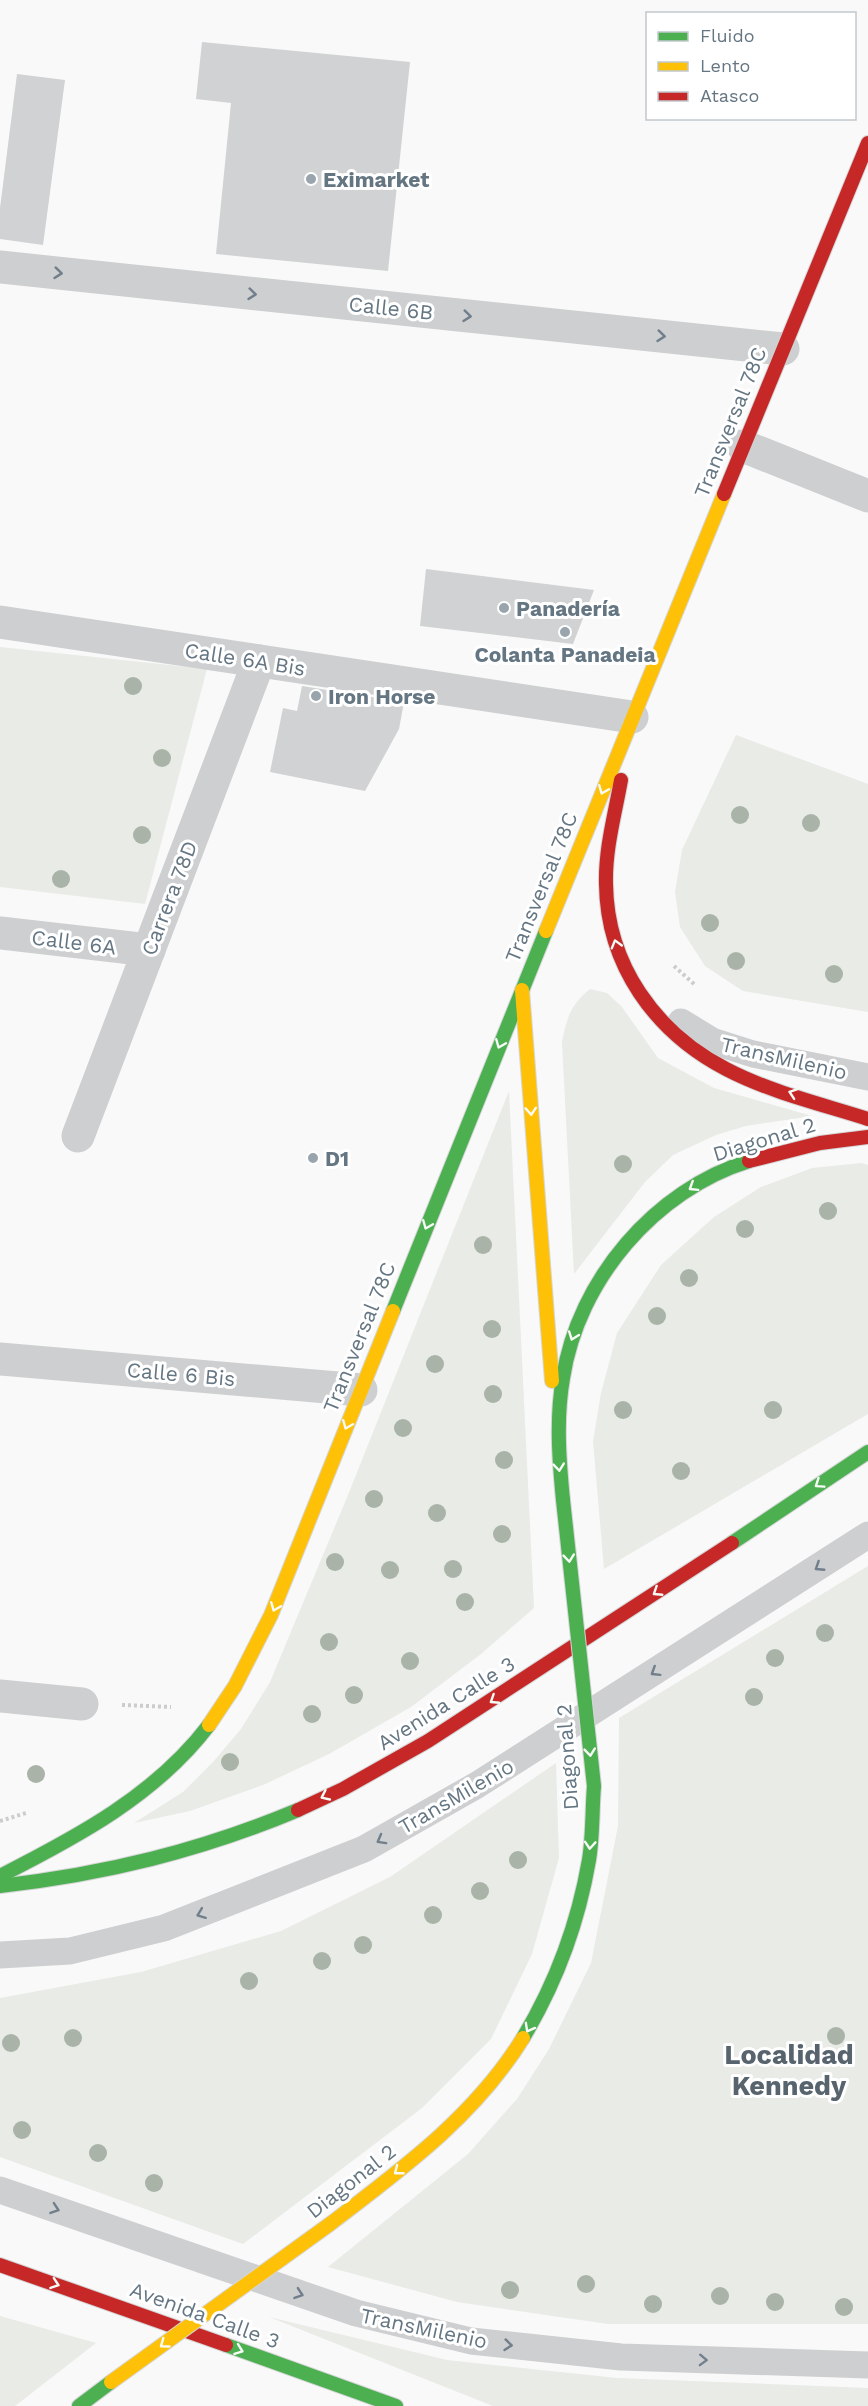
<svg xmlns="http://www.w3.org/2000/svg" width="868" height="2406" viewBox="0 0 868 2406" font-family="'Work Sans',sans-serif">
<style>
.green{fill:#e8ebe6}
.building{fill:#d0d2d3}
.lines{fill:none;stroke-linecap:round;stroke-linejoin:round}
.fast-casing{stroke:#d5d6d7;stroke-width:16}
.slow-casing{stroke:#d5d6d7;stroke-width:16}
.jam-casing{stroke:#d5d6d7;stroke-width:16}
.path{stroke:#cbcccd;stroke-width:4;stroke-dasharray:3 3;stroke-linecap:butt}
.lane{stroke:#cecfd0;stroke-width:27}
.street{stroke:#cecfd0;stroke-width:33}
.fast{stroke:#4caf50;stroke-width:14}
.slow{stroke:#ffc107;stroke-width:14}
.jam{stroke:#c62828;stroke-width:14}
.fast-bridge-casing{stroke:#d5d6d7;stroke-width:16;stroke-linecap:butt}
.slow-bridge-casing{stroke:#d5d6d7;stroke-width:16;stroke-linecap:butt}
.fast-bridge{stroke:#4caf50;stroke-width:14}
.slow-bridge{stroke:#ffc107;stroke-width:14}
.tree{fill:#a9b3a7}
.oneway{stroke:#707f8b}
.oneway2{stroke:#f6fbf6}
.poi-dot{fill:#99a4ac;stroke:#fff;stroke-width:2}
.labels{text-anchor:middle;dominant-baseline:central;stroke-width:6;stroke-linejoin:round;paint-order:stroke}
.poi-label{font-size:21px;font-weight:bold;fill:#657683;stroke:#fff;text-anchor:start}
.street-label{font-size:21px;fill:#657683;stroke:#fff}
.district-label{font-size:27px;font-weight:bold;fill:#57646e;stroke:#fff}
</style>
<rect width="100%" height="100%" fill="#f9f9f9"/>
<g class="green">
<path d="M0,647L207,669L145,904L0,887Z"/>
<path d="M736,735L868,784V1012L743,991L705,966L680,927L675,892L682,850Z"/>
<path d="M590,989L607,993L622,1007L658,1058L714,1088L812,1116L746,1126L716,1135L673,1155L645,1182L574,1274L562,1042C567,1018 570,1005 590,989Z"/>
<path d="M509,1091L534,1608L481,1654L411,1707L329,1754L263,1785L190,1811L134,1823L183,1792L213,1762L241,1729L270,1682L348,1495Z"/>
<path d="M861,1163L868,1165V1414L604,1569L593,1441L601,1393L617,1333L661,1265L714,1217L761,1187L812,1168Z"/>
<path d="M868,1566V2324H608L457,2302L328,2267L468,2154L517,2099L549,2049L591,1963L618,1826L619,1718Z"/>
<path d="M556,1763L559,1858L532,1954L491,2039L422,2108L243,2244L0,2157V1998L141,1972L281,1931L390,1877Z"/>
<path d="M0,2316L96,2343L15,2406H0Z"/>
<path d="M269,2317L447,2360L617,2378L868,2388V2406H493Z"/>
</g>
<g class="building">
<path d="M202,42L410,62L388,271L216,254L231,103L196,99Z"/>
<path d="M17,74L65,80L43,245L0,239V208Z"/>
<path d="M426,569L594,590L573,644L420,626Z"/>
<path d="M302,686L404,702L399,729L365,791L270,772L283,708L297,711Z"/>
</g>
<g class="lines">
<g class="fast-casing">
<g id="fast">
<path d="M393,1311L546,931"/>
<path d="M563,1500C559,1459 556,1418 563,1378C578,1280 655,1190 749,1161"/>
<path d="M732,1543L868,1452"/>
<path d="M0,1876C77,1837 156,1795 209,1725"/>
<path d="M0,1886C105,1874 200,1851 298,1810"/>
<path d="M523,2038C556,1983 578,1924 589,1860C593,1836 592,1811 594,1786"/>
<path d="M226,2345L396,2406"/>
<path d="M79,2406L111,2382"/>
</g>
</g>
<g class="slow-casing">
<g id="slow">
<path d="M546,931L724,494"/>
<path d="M522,990L552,1381"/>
<path d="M209,1725L235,1686L271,1615L393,1311"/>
<path d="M330,2224C402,2169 475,2116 523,2038"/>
</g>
</g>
<g class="jam-casing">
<g id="jam">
<path d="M724,494L868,143"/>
<path d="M621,780C615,814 605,849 606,884C607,965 655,1032 726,1069C770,1092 821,1104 868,1119"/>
<path d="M749,1161L820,1143L868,1137"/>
<path d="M298,1810L343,1789L428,1741L732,1543"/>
<path d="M0,2265L226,2345"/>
</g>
</g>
<g class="path">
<path d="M674,966L695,985"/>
<path d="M122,1705L171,1707"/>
<path d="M0,1821L26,1813"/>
</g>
<g class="lane">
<path d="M681,1022L712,1041L753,1054L868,1077"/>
<path d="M0,1955L70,1951L164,1928L364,1849L477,1785L868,1535"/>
<path d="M0,2190L356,2313L471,2341L621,2357L868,2365"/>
</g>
<g class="street">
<path d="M0,267L783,349"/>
<path d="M743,446L868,496"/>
<path d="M0,622L632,717"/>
<path d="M0,933L149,950"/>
<path d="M78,1136L259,661"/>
<path d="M0,1359L361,1390"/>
<path d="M0,1696L82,1704"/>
</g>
<use href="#fast" class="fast"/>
<use href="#slow" class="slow"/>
<use href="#jam" class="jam"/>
<g class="fast-bridge-casing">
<path id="fast-bridge" d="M563,1500L594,1786"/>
</g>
<g class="slow-bridge-casing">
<path id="slow-bridge" d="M111,2382L330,2224"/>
</g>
<use href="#fast-bridge" class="fast-bridge"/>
<use href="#slow-bridge" class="slow-bridge"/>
</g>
<g class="tree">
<circle cx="133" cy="686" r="9"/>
<circle cx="162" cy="758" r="9"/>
<circle cx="740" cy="815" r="9"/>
<circle cx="811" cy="823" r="9"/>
<circle cx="142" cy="835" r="9"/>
<circle cx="61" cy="879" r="9"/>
<circle cx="710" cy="923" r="9"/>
<circle cx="736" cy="961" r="9"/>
<circle cx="834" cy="974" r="9"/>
<circle cx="623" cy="1164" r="9"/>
<circle cx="828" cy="1211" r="9"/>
<circle cx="745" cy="1229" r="9"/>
<circle cx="483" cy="1245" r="9"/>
<circle cx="689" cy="1278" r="9"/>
<circle cx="657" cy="1316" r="9"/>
<circle cx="492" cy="1329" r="9"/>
<circle cx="435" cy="1364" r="9"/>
<circle cx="493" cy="1394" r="9"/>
<circle cx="623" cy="1410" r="9"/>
<circle cx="773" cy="1410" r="9"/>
<circle cx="403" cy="1428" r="9"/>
<circle cx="504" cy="1460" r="9"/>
<circle cx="681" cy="1471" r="9"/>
<circle cx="374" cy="1499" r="9"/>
<circle cx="437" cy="1513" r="9"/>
<circle cx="502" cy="1534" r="9"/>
<circle cx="335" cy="1562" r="9"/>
<circle cx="453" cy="1569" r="9"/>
<circle cx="390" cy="1570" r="9"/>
<circle cx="465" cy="1602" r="9"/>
<circle cx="825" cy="1633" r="9"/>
<circle cx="329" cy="1642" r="9"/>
<circle cx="775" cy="1658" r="9"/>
<circle cx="410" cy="1661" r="9"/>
<circle cx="354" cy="1695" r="9"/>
<circle cx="754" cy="1697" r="9"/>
<circle cx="312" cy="1714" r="9"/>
<circle cx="230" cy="1762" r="9"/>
<circle cx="36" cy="1774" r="9"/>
<circle cx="518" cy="1860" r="9"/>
<circle cx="480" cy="1891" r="9"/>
<circle cx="433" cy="1915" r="9"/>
<circle cx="363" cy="1945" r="9"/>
<circle cx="322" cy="1961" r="9"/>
<circle cx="249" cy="1981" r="9"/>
<circle cx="836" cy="2036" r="9"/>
<circle cx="73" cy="2038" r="9"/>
<circle cx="11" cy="2043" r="9"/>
<circle cx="22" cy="2130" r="9"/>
<circle cx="98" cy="2153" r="9"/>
<circle cx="154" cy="2183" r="9"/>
<circle cx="586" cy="2284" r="9"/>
<circle cx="510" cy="2290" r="9"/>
<circle cx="720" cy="2296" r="9"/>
<circle cx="775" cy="2302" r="9"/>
<circle cx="653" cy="2304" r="9"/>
<circle cx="844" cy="2307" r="9"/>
</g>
<defs><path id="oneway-chevron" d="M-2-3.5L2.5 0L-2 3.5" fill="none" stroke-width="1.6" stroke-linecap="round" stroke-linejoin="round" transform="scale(1.5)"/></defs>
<g class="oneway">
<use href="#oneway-chevron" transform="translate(58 273) rotate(6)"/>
<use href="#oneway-chevron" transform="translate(252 294) rotate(6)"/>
<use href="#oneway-chevron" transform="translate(467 316) rotate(6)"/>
<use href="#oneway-chevron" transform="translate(661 336) rotate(6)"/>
<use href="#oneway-chevron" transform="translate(819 1567) rotate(147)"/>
<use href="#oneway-chevron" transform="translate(655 1672) rotate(148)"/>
<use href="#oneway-chevron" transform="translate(381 1840) rotate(151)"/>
<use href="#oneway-chevron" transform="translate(201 1914) rotate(159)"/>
<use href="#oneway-chevron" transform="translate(55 2209) rotate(19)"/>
<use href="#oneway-chevron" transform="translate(299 2294) rotate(19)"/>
<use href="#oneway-chevron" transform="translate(508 2345) rotate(6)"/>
<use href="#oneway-chevron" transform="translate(703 2360) rotate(2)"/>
</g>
<g class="oneway2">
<use href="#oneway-chevron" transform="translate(603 790) rotate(112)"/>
<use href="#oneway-chevron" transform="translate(616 944) rotate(-106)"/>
<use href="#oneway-chevron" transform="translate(500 1044) rotate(112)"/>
<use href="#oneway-chevron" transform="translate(793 1093) rotate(-161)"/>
<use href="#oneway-chevron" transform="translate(531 1111) rotate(86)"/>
<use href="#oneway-chevron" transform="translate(693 1187) rotate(148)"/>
<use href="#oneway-chevron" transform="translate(427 1225) rotate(112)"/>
<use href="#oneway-chevron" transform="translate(573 1336) rotate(110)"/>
<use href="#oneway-chevron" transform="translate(347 1425) rotate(112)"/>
<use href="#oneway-chevron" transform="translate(559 1467) rotate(84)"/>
<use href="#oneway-chevron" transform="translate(819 1484) rotate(146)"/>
<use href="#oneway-chevron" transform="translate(569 1558) rotate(84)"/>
<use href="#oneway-chevron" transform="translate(657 1592) rotate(147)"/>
<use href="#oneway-chevron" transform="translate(275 1607) rotate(112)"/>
<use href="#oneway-chevron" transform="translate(494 1700) rotate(147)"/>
<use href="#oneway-chevron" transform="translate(590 1752) rotate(84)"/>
<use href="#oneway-chevron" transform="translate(325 1796) rotate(155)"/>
<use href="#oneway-chevron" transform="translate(590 1845) rotate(94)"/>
<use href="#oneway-chevron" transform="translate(529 2028) rotate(119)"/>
<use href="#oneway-chevron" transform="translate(398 2171) rotate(142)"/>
<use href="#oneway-chevron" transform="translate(55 2284) rotate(19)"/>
<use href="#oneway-chevron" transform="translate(164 2344) rotate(144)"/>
<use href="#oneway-chevron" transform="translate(239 2350) rotate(20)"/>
</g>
<g class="poi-dot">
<circle cx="311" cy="179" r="6"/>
<circle cx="504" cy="608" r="6"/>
<circle cx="565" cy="632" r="6"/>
<circle cx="316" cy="696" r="6"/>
<circle cx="313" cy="1158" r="6"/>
</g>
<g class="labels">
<g class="poi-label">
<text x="323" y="179">Eximarket</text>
<text x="516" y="608">Panadería</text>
<text x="565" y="654" text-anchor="middle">Colanta Panadeia</text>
<text x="328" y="696">Iron Horse</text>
<text x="325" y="1158">D1</text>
</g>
<g class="street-label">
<text transform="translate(391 308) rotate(6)">Calle 6B</text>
<text transform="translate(730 422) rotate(-68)">Transversal 78C</text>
<text transform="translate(245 659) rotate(9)">Calle 6A Bis</text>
<text transform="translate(541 887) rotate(-68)">Transversal 78C</text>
<text transform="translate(169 898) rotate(-69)">Carrera 78D</text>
<text transform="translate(74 942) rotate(7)">Calle 6A</text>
<text transform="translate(784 1058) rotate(13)">TransMilenio</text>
<text transform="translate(764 1139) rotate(-17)">Diagonal 2</text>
<text transform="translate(359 1337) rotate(-68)">Transversal 78C</text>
<text transform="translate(181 1374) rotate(5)">Calle 6 Bis</text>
<text transform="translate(446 1703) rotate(-32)">Avenida Calle 3</text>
<text transform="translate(567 1757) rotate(-94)">Diagonal 2</text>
<text transform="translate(456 1796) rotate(-30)">TransMilenio</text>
<text transform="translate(351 2181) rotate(-38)">Diagonal 2</text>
<text transform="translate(205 2315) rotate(20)">Avenida Calle 3</text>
<text transform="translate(424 2328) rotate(12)">TransMilenio</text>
</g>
<g class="district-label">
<text x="789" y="2055">Localidad<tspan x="789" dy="31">Kennedy</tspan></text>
</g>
</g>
<rect x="646" y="12" width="210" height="108" fill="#ffffff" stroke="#c1c8cd" stroke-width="1.5"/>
<rect x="658" y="32" width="30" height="9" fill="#4caf50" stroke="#c1c8cd" stroke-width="1.5"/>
<text x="700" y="42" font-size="18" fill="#657683">Fluido</text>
<rect x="658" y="62" width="30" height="9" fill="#ffc107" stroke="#c1c8cd" stroke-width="1.5"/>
<text x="700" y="72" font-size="18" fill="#657683">Lento</text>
<rect x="658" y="92" width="30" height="9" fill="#c62828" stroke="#c1c8cd" stroke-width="1.5"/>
<text x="700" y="102" font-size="18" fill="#657683">Atasco</text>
</svg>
